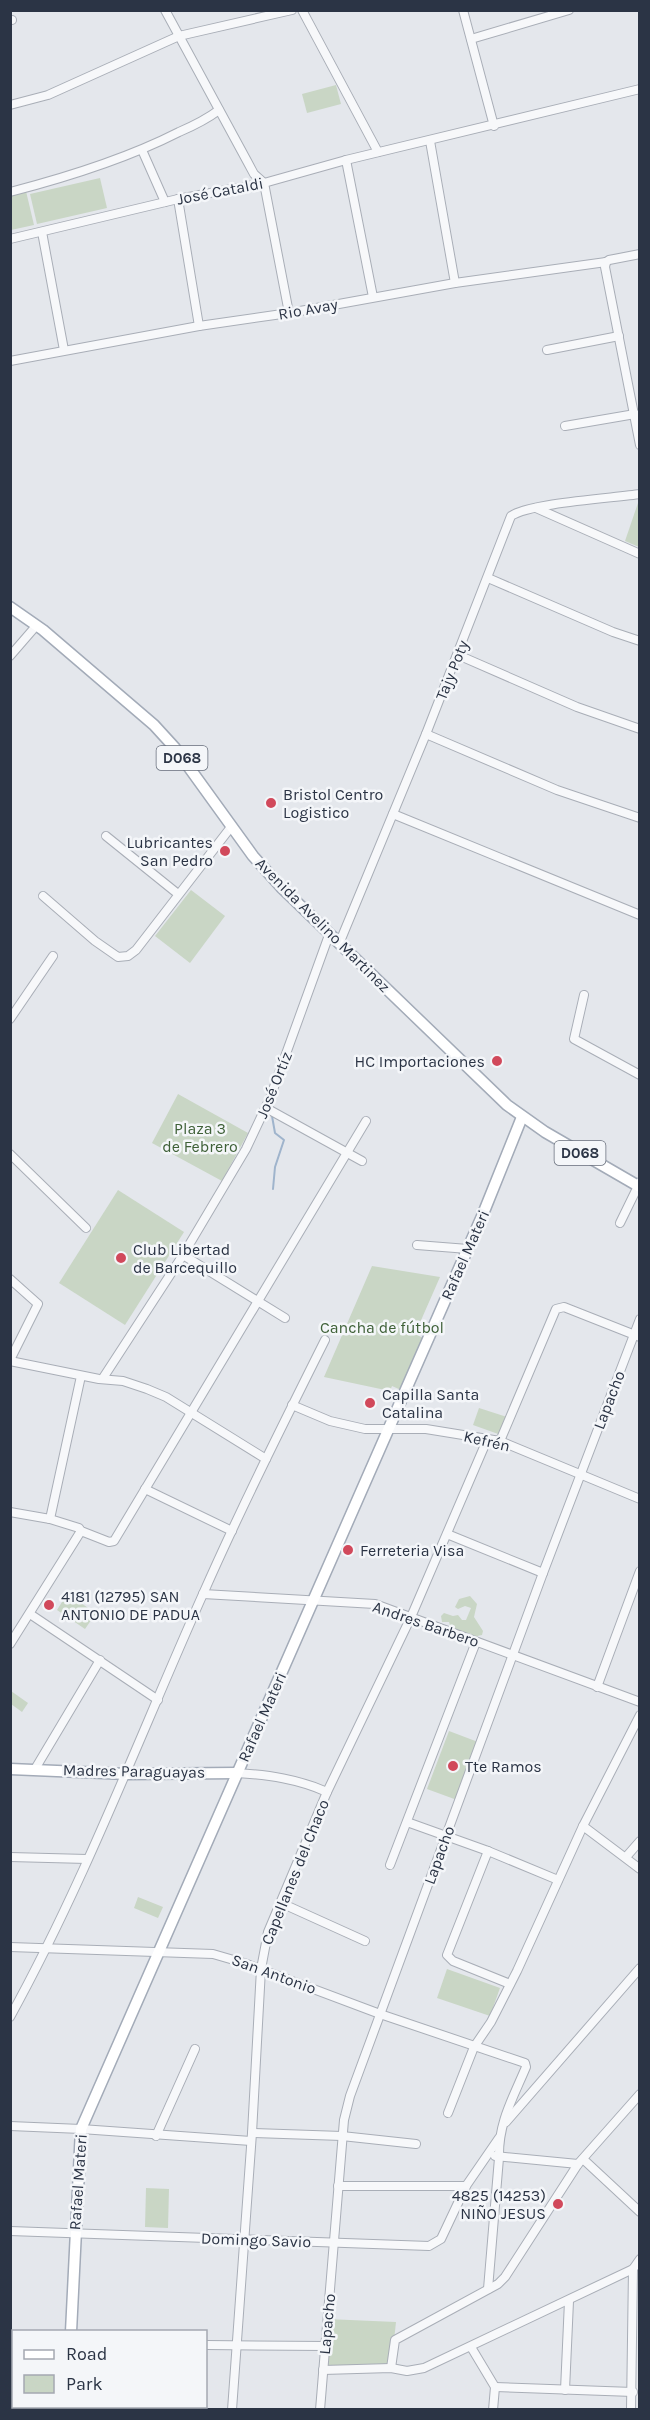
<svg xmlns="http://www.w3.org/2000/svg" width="650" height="2420" viewBox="0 0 650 2420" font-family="Karla,sans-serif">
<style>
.green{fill:#c9d6c5}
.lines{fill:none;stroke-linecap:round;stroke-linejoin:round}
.stream{stroke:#9fb4cc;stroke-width:2}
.minor-casing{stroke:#a9aeb7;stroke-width:10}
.major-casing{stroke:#a3abb8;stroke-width:13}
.minor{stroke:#f7f8fa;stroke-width:8}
.major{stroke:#fff;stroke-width:10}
.poi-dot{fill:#d1495b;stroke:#f4f6f9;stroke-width:2}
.labels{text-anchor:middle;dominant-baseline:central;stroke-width:5;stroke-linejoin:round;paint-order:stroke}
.shield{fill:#f4f6f9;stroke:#676e7b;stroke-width:1.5}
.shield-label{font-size:15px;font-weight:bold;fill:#2b3445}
.street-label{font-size:16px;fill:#2b3445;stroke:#f4f6f9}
.poi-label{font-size:16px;fill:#2b3445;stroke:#f4f6f9;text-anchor:start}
.park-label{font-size:16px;fill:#3f6138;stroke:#f4f6f9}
</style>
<rect width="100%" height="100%" fill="#e4e7ec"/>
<g class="green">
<path d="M336,85L341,104L307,113L302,94Z"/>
<path d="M100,178L107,208L37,224L30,194Z"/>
<path d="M25,187L34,225L11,230V191Z"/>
<path d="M639,500L640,547H639L625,541Z"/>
<path d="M191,890L225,916L190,963L155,936Z"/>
<path d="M178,1094L248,1133L222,1181L152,1143Z"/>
<path d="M118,1190L184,1232L125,1325L59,1283Z"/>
<path d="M372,1266L440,1277L415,1334L423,1338L401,1390L392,1386L390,1391L324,1377Z"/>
<path d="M479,1408L507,1417L501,1435L473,1425Z"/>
<path d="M67,1594L96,1613L85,1629L57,1610Z"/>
<path d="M470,1596L477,1604L474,1617L483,1631L482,1635L473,1637L470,1633L467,1635L451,1629L449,1622H442L441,1616L444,1613L453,1616L458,1615L462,1620H466L471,1608L465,1606L458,1609L455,1607L459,1599Z"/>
<path d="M11,1691L28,1703L22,1712L11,1704Z"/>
<path d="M449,1731L478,1742L457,1800L427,1789Z"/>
<path d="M138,1897L163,1907L158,1918L134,1908Z"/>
<path d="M447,1969L500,1988L490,2016L437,1998Z"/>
<path d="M146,2188L169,2189L168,2228L145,2227Z"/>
<path d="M327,2319L396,2322L391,2368L323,2370Z"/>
</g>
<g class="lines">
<path class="stream" d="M272,1116L275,1133L284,1140L275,1167L273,1189"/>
<g class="minor-casing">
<g id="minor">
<path d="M165,10L247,161L254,174L264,183L289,313"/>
<path d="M302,10L378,152"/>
<path d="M463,10L494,126"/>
<path d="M10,20H12"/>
<path d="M471,39L569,10"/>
<path d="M10,105L48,95L179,36L292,10"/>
<path d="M430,141L455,283"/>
<path d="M142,150L165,202"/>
<path d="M346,160L373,297"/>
<path d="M10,192C68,177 126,159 179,132C193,126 207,119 219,110"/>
<path d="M178,199L199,326"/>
<path d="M42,232L64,350"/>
<path d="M10,239L178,199L264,183L346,160L640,89"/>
<path d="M606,262L605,267L640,445"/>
<path d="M547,350L619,336"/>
<path d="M10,361L199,326L289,313L455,283L606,262L609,260L640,254"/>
<path d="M565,426L635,414"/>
<path d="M536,508L640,554"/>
<path d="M488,578L613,632L640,641"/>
<path d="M458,655L577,707L640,729"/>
<path d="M10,656L36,626"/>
<path d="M426,734L557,790L640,818"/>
<path d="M393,814L640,915"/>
<path d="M106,836L178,894"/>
<path d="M43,896L95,941L118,957L128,956L136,950L231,827"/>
<path d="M339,944L426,734L511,516C529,503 614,498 640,494"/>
<path d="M584,995L574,1039L640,1075"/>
<path d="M10,1019L53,956"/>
<path d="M266,1108L362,1161"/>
<path d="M10,1154L86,1228"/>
<path d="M620,1223L640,1182"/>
<path d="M417,1245L468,1249"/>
<path d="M183,1255L285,1318"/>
<path d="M10,1279L38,1304L10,1360"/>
<path d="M10,1361L99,1379L123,1381L147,1389L166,1397L266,1459"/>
<path d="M103,1378L183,1255L246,1149L270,1098L329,935"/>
<path d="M292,1405L330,1421L365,1429H426L500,1441L640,1499"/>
<path d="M500,1441L556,1309L564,1307L640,1337"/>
<path d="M145,1489L232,1531"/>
<path d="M10,1512L50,1519L79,1528L81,1531L109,1542L114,1541L366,1121"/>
<path d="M50,1519L81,1376"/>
<path d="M447,1534L543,1573"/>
<path d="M203,1594L375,1604L640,1702"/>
<path d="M30,1614L158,1700"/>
<path d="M10,1644L81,1531"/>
<path d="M597,1687L640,1571"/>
<path d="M35,1769L100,1660"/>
<path d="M237,1773C269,1775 298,1779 327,1792"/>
<path d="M407,1822L488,1851L558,1880"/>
<path d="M583,1826L640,1869"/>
<path d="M488,1851L447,1955L453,1961L510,1984"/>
<path d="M10,1857L87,1859"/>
<path d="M626,1857L640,1841"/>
<path d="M390,1865L476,1642"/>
<path d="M281,1903L365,1941"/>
<path d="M10,1947L213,1954L244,1963L380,2014L525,2063L526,2067C513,2098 498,2123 499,2158L488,2289"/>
<path d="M10,2017C85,1881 140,1735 203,1594C241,1508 283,1424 325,1340"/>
<path d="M448,2113L474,2047L491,2022L517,1971L583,1826L640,1715"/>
<path d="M506,2122L640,1968"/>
<path d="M10,2126L81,2129L251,2141"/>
<path d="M252,2133L342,2136L416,2144"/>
<path d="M156,2136L195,2049"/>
<path d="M495,2156L578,2164"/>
<path d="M583,2159L640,2212"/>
<path d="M338,2186H466"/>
<path d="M10,2231L429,2246L441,2239L466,2186L499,2138"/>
<path d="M10,2339H14"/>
<path d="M206,2345L325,2346"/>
<path d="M471,2347L495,2387L493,2410"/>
<path d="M391,2368L395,2340L498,2284L505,2277L578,2164L640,2094"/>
<path d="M323,2370L391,2368L407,2371L424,2368L633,2269L640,2259"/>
<path d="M495,2387L633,2392"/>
<path d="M565,2390L569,2301"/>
<path d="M232,2410L252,2133L261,1969L268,1932L327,1792L411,1617L487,1440"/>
<path d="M320,2410L344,2120L350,2096L543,1573L640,1319"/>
<path d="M631,2410L633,2269"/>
</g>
</g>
<g class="major-casing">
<g id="major">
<path d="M10,607L43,630L154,725L175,748L253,856L281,887L507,1105L545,1132L640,1187"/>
<path d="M10,1769L127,1774L237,1773"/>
<path d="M71,2332L81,2129L483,1214L522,1117"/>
<path d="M69,2410V2406"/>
</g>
</g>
<use href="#minor" class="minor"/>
<use href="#major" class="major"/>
</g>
<g class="poi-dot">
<circle cx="271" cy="803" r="6"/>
<circle cx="225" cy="851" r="6"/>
<circle cx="497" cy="1061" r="6"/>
<circle cx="121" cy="1258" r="6"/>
<circle cx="370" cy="1403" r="6"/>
<circle cx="348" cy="1550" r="6"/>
<circle cx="49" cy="1605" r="6"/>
<circle cx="453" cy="1766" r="6"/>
<circle cx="558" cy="2204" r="6"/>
</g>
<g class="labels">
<g class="shield">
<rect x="156.5" y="746" width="51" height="24" rx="4.5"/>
<rect x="554.5" y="1141" width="51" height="24" rx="4.5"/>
</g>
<g class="shield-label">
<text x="182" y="758">D068</text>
<text x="580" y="1153">D068</text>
</g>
<g class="street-label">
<text transform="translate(220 191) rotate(-11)">José Cataldi</text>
<text transform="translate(308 309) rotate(-10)">Rio Avay</text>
<text transform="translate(452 670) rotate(-68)">Tajy Poty</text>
<text transform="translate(323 925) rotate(45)">Avenida Avelino Martinez</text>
<text transform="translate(274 1085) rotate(-68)">José Ortíz</text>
<text transform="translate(465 1255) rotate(-66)">Rafael Materi</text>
<text transform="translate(609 1400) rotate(-69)">Lapacho</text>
<text transform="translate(487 1441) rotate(13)">Kefrén</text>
<text transform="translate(426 1624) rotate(19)">Andres Barbero</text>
<text transform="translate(262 1717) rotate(-66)">Rafael Materi</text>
<text transform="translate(134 1771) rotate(1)">Madres Paraguayas</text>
<text transform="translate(439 1855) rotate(-70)">Lapacho</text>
<text transform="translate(295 1872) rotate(-68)">Capellanes del Chaco</text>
<text transform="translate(274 1974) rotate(20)">San Antonio</text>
<text transform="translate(78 2182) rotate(-86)">Rafael Materi</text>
<text transform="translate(256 2240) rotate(2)">Domingo Savio</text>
<text transform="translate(327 2324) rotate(-85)">Lapacho</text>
</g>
<g class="poi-label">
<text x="283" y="794">Bristol Centro<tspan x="283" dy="18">Logistico</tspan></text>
<text x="213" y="842" text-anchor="end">Lubricantes<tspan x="213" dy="18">San Pedro</tspan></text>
<text x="485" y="1061" text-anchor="end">HC Importaciones</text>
<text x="133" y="1249">Club Libertad<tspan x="133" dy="18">de Barcequillo</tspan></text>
<text x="382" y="1394">Capilla Santa<tspan x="382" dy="18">Catalina</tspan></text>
<text x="360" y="1550">Ferreteria Visa</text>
<text x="61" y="1596">4181 (12795) SAN<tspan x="61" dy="18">ANTONIO DE PADUA</tspan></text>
<text x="465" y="1766">Tte Ramos</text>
<text x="546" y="2195" text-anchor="end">4825 (14253)<tspan x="546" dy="18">NIÑO JESUS</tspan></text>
</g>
<g class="park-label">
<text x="200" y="1128">Plaza 3<tspan x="200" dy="18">de Febrero</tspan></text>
<text x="382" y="1327">Cancha de fútbol</text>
</g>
</g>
<rect width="650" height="2420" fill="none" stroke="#2b3445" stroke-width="24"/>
<rect x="12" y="2330" width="195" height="78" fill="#f4f6f9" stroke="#a4a8b1" stroke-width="1.5"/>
<rect x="24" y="2350" width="30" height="9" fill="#ffffff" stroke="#a4a8b1" stroke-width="1.5"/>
<text x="66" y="2360" font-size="18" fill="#2b3445">Road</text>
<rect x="24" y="2375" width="30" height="18" fill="#c9d6c5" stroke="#a4a8b1" stroke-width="1.5"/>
<text x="66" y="2390" font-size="18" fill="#2b3445">Park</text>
</svg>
